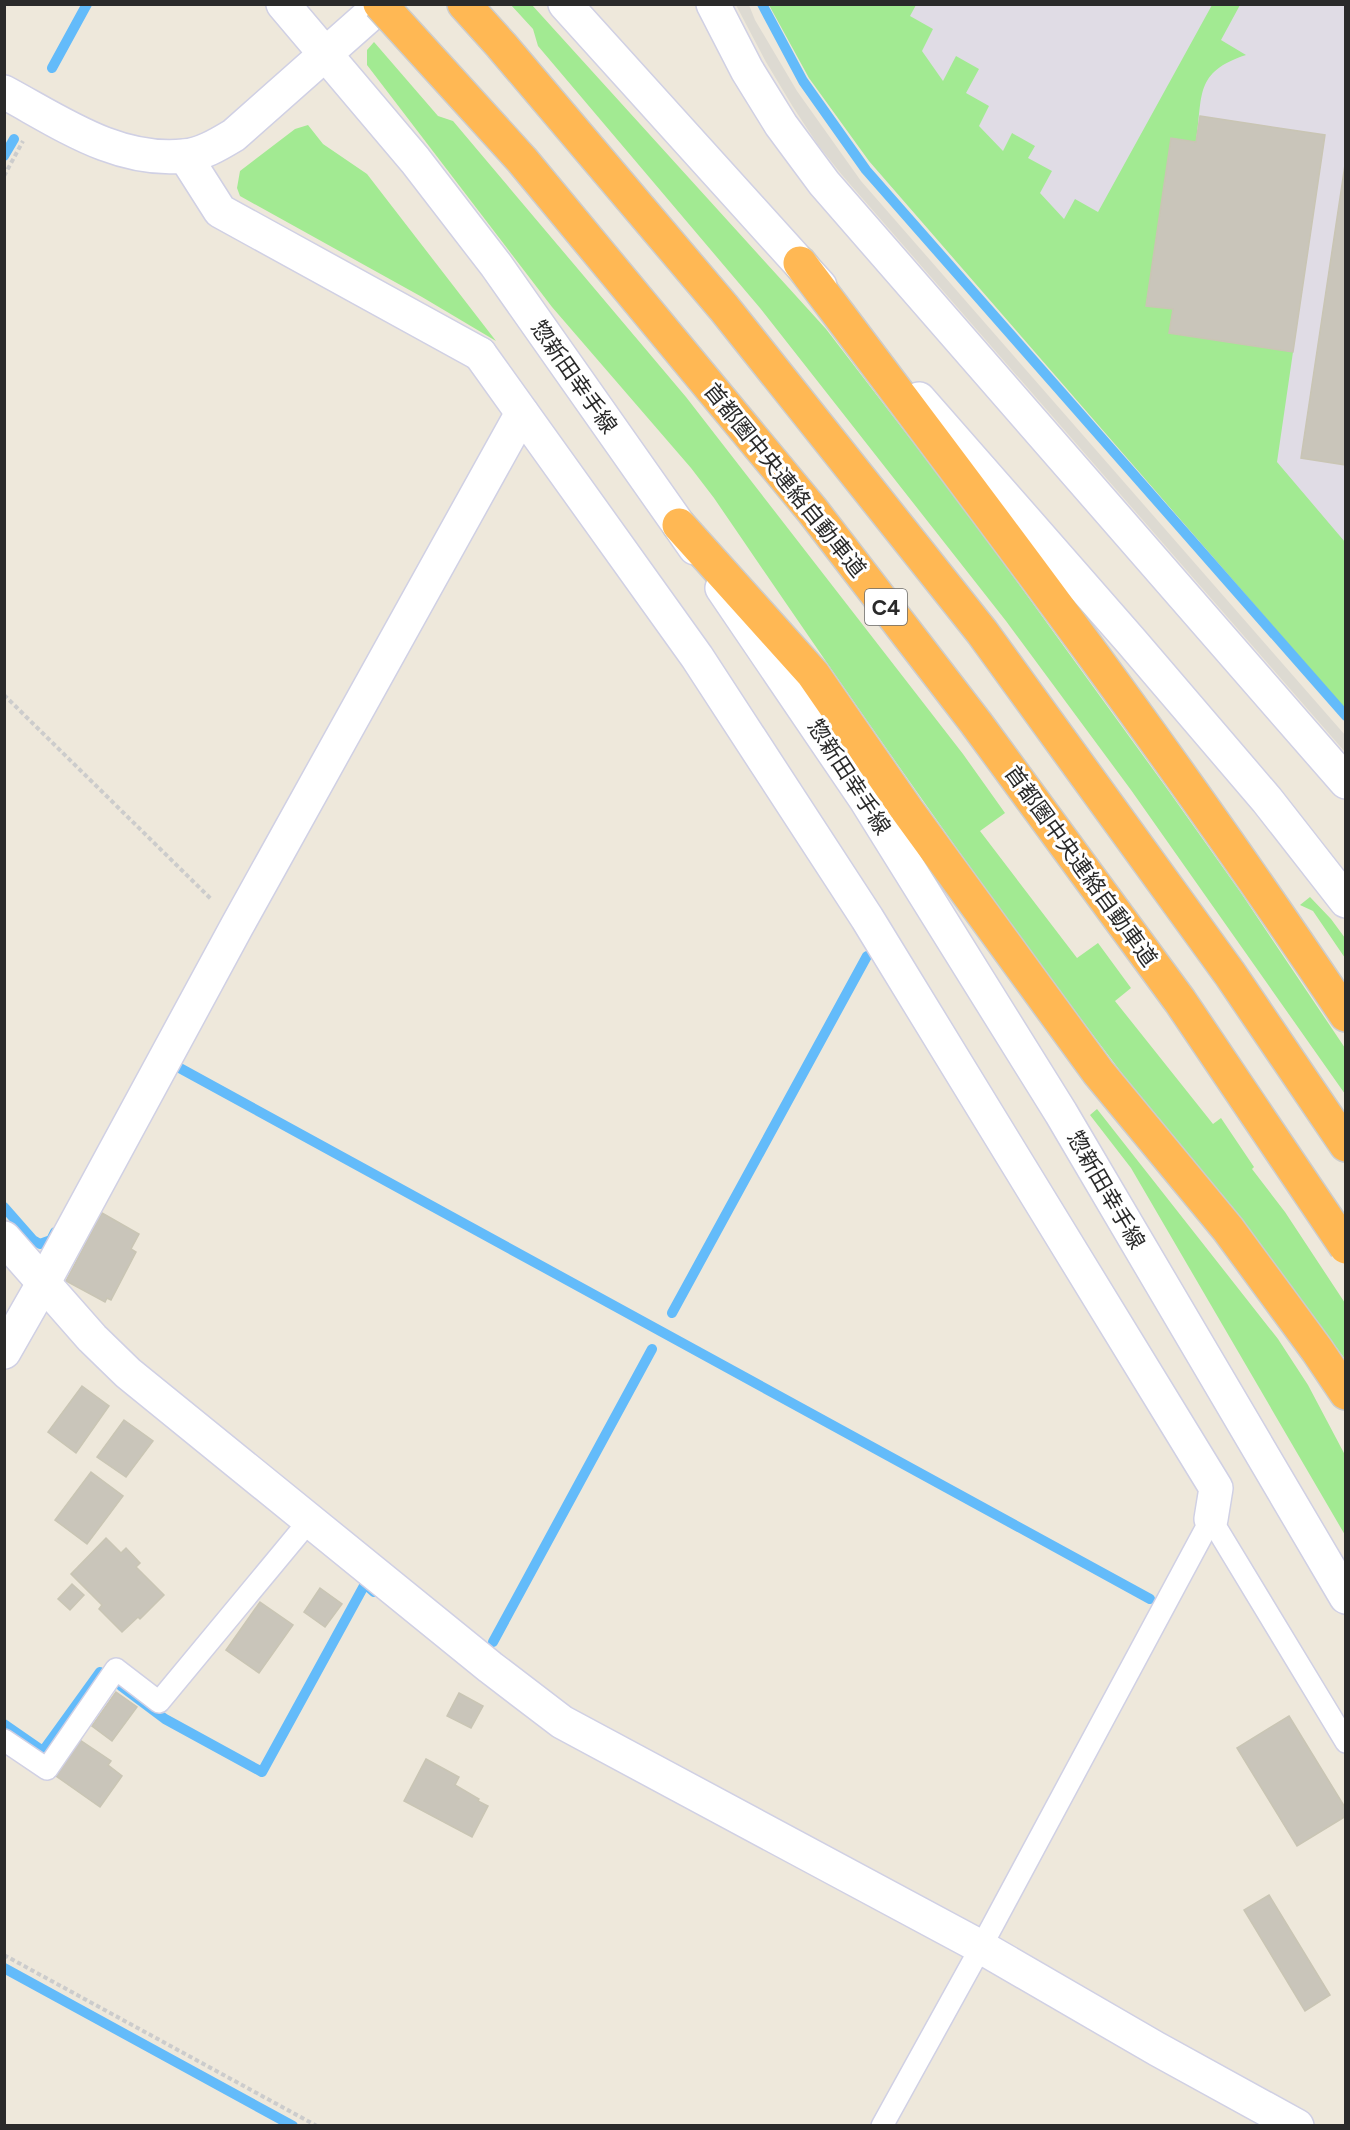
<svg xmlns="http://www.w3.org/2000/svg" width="1350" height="2130" viewBox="0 0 1350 2130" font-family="Figtree,'Noto Sans JP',sans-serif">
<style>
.industrial{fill:#e0dce5}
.green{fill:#a2ea92}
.plaza{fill:#dddad2}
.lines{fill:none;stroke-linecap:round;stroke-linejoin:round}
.stream{stroke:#63bbfa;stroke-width:10}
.building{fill:#c9c5ba;stroke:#c9c5b4;stroke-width:1.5}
.service-casing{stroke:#d0d0e4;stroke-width:24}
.minor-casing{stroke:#d0d0e4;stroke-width:36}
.tertiary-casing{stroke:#d0d0e4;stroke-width:36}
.secondary-casing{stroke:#d0d0e4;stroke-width:36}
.motorway-casing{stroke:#ccc;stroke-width:36}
.path{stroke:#ccc;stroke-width:4;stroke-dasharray:4.5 3;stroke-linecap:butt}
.service{stroke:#fff;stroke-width:21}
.minor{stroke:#fff;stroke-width:33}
.tertiary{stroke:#fff;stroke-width:33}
.secondary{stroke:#fff;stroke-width:33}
.motorway{stroke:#ffb854;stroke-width:33}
.motorway-bridge-casing{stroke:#ccc;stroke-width:36;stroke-linecap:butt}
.motorway-bridge{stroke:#ffb854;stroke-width:33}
.labels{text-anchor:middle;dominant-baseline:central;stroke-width:6;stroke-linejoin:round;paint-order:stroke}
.shield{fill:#fff;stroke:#6a6a6a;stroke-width:1.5}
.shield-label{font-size:21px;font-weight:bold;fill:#2a2a2a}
.street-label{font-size:22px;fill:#2a2a2a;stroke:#fff}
</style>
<rect width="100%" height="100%" fill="#eee8db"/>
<path class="industrial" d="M769,5H1345V709L869,161L809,78Z"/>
<g class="green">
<path d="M511,5H532L826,329L965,510L1168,790L1241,893L1345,1048V1094L1131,790L1006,621L760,308L538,46L533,29Z"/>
<path d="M769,5H916L910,16L933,29L922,51L943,81L956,56L979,69L966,93L989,106L979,126L1003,151L1012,133L1035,146L1028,158L1052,171L1040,193L1064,219L1075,199L1098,212L1212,5H1240L1221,40L1246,55C1194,72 1203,95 1196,142L1171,138L1147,306L1173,309L1169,333L1293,352L1277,462L1345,542V709L869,161L809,78Z"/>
<path d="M374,42L438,116L453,121L686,397L963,754L1005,813L980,831L1077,958L1098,943L1131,988L1115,1001L1213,1124L1221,1118L1254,1167L1252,1169L1285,1212L1345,1303V1359C1299,1296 1251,1233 1202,1171C1177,1139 1150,1108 1124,1076C981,888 847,693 714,498L691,468L552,307L367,65V50Z"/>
<path d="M308,125L323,144L367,174L496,341L422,297L240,196L237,188L240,171L295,129Z"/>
<path d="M1310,897L1331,919L1345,938V958L1313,911L1300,905Z"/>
<path d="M1097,1109L1278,1339L1308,1385L1345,1455V1535L1131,1168L1090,1115Z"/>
</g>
<path class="plaza" d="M736,5H749L755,20L797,91L861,181L1345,735V752L842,175L818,145L793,107L766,62Z"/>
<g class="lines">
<g class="stream">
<path d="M762,4L803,81L866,170L1346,716"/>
<path d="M52,68L87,4"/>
<path d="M4,156L14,139"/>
<path d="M176,1066L1150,1599"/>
<path d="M4,1207L33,1240L40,1244L51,1240L55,1232"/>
<path d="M672,1313L867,956"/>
<path d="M493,1642L652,1349"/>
<path d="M121,1686L165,1719L262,1772L365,1584L374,1592"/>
<path d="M4,1724L43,1751L100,1672"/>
<path d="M4,1968L293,2126"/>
</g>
</g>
<g class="building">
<path d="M1200,116L1325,135L1293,352L1169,333L1173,309L1146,306L1171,138L1196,142Z"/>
<path d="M1346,158V465L1301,458Z"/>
<path d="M102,1213L139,1234L131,1249L136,1252L111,1300L107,1298L105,1302L66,1281Z"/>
<path d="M82,1386L109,1406L76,1453L48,1432Z"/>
<path d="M124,1420L153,1441L126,1477L97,1457Z"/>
<path d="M91,1472L123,1496L87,1544L55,1520Z"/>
<path d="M106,1538L121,1553L126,1548L140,1563L136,1567L164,1595L140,1619L138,1617L122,1632L99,1609L102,1605L71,1574Z"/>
<path d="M72,1584L84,1595L70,1610L58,1599Z"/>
<path d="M320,1588L342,1604L325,1627L304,1612Z"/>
<path d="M260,1602L293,1625L259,1673L226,1650Z"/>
<path d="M116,1692L137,1707L112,1741L92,1726Z"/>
<path d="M459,1693L483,1706L471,1728L447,1716Z"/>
<path d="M1289,1716L1346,1809V1816L1297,1846L1237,1748Z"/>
<path d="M80,1740L111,1761L108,1765L122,1776L100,1807L56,1776Z"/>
<path d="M426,1759L459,1777L455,1785L479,1799L478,1801L488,1806L472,1837L404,1801Z"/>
<path d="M1269,1895L1330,1995L1305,2011L1244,1910Z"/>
</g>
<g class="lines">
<g class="service-casing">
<g id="service">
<path d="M1211,1519L1346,1742"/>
<path d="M4,1740L47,1769L116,1669L159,1702L309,1521"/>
<path d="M882,2126L981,1947L1211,1519"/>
</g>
</g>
<g class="minor-casing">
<g id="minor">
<path d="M480,354L697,657L867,918L1216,1488L1211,1519"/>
<path d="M4,1238L92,1338L128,1373L490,1667L562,1722L981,1947L1157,2049L1297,2126"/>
<path d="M4,1352L44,1282L237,926L522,413"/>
</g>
</g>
<g class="tertiary-casing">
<g id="tertiary">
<path d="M713,4L747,70L781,125L824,183L1346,782"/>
<path d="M4,92C60,122 117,163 184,156C201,155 219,144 234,135L382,4"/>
<path d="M185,156L220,211L480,354"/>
</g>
</g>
<g class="secondary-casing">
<g id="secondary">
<path d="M283,4L415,160L496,265L695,548"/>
<path d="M565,4L820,286"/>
<path d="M919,399L1131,641L1267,800L1346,901"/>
<path d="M722,588L866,800L1061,1113L1346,1597"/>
</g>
</g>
<g class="motorway-casing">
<g id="motorway">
<path d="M464,4L501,45L724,308L982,632L1230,974L1346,1145"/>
<path d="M800,263C987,511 1174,757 1346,1015"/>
<path d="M679,525L813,674L907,810L1098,1072L1228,1229L1317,1350L1346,1393"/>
</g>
</g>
<g class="path">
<path d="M4,176L23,141"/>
<path d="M4,695L211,899"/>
<path d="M4,1955L317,2126"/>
</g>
<use href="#service" class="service"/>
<use href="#minor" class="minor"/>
<use href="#tertiary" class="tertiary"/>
<use href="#secondary" class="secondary"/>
<use href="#motorway" class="motorway"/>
<g class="motorway-bridge-casing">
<path id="motorway-bridge" d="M380,4L522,160L812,510L976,723L1180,1001L1346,1247"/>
</g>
<use href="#motorway-bridge" class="motorway-bridge"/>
</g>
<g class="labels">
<rect class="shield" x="865" y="589" width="42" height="36" rx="4.5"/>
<g class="shield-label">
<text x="886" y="607">C4</text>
</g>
<g class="street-label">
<text transform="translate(574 377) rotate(55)">惣新田幸手線</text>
<text transform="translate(785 480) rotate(51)">首都圏中央連絡自動車道</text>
<text transform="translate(849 777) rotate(57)">惣新田幸手線</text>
<text transform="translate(1081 866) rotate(54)">首都圏中央連絡自動車道</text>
<text transform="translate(1106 1190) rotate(60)">惣新田幸手線</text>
</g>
</g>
<rect width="1350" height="2130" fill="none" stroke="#2a2a2a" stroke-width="12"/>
</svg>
